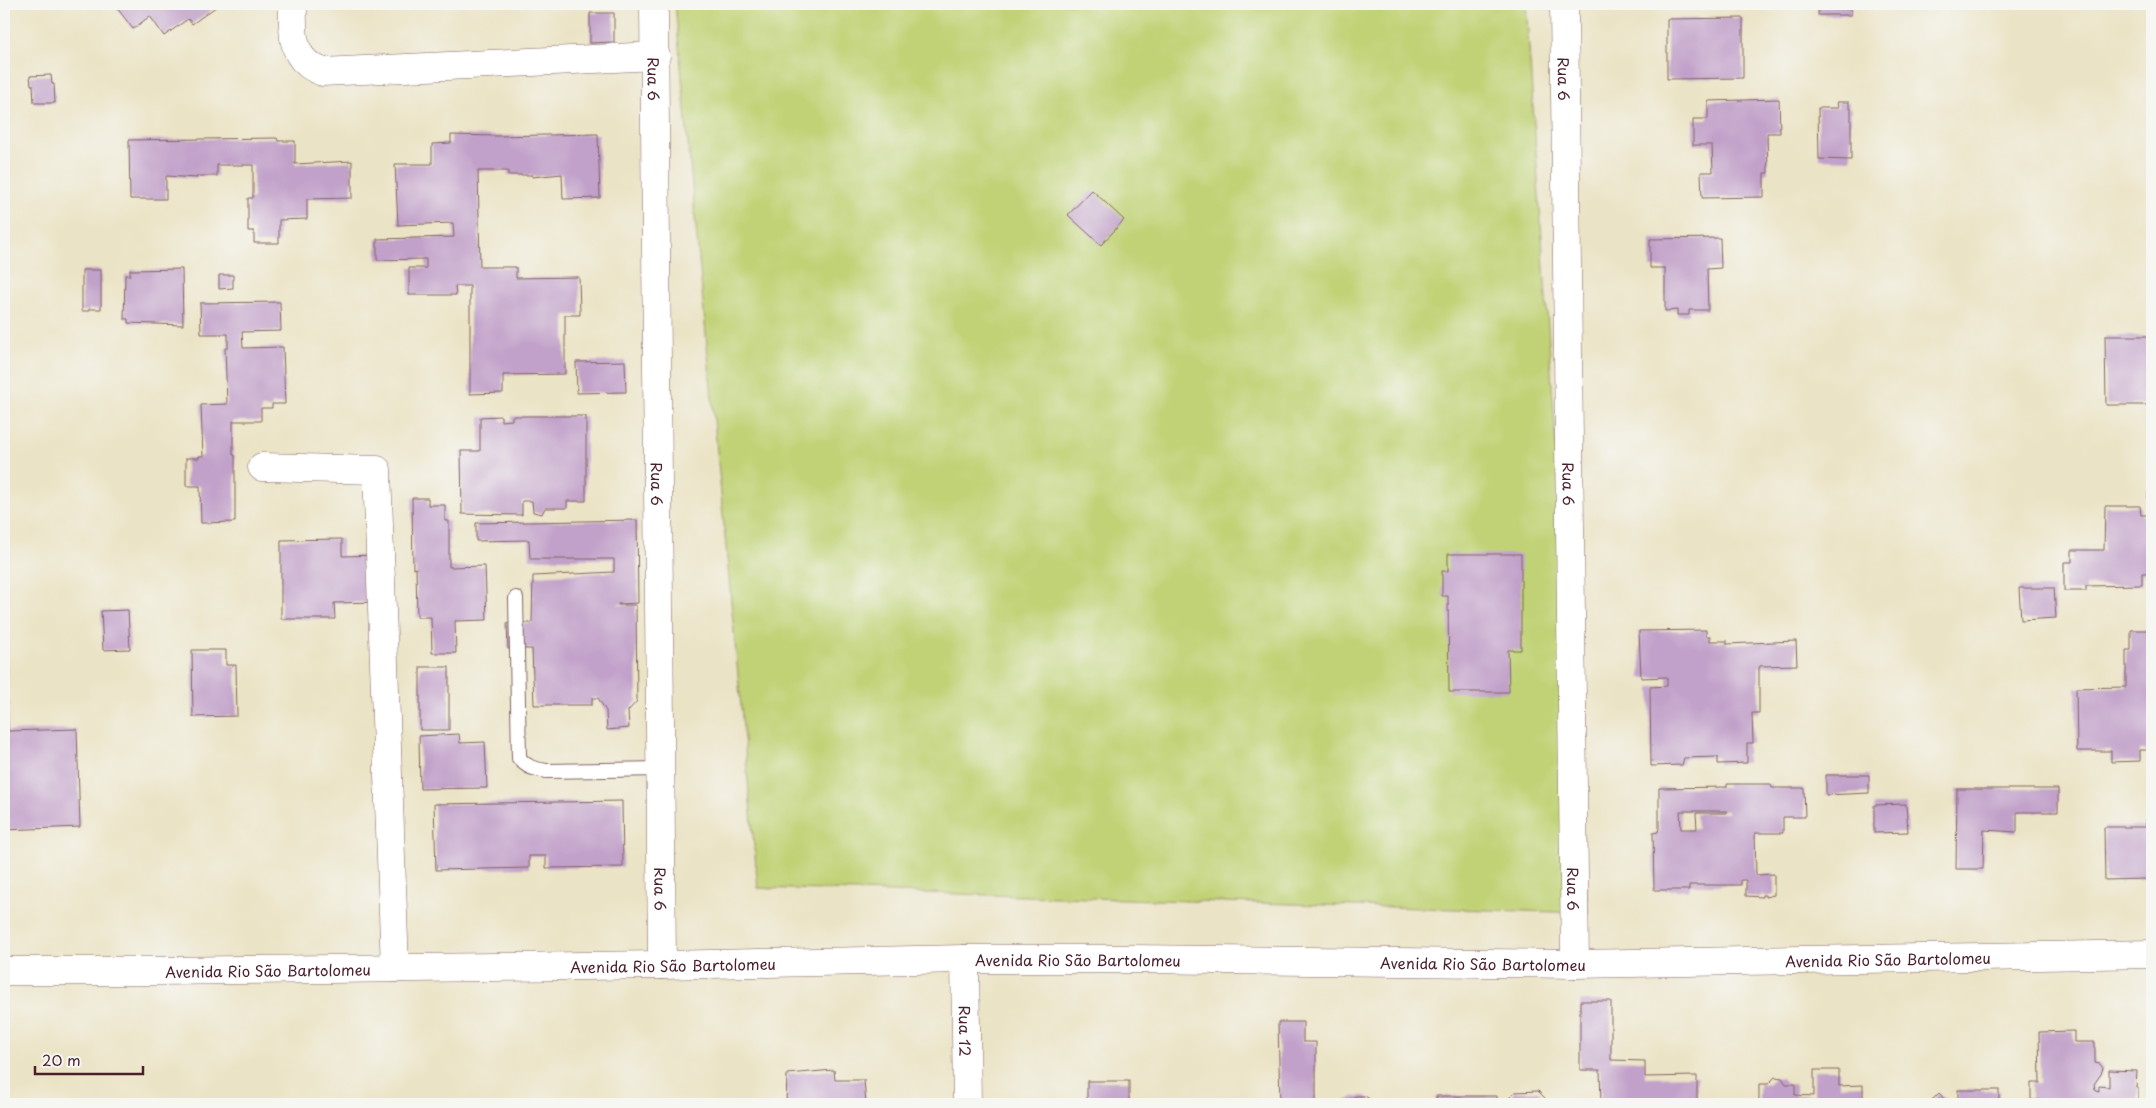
<svg xmlns="http://www.w3.org/2000/svg" width="2156" height="1108" viewBox="0 0 2156 1108" font-family="'Playpen Sans',sans-serif">
<style>
.grass{fill:#c0d274;stroke:#857850}
.building{fill:#c1a0c9;fill-rule:evenodd}
.lines{fill:none;stroke-linecap:round;stroke-linejoin:round}
.lane-casing{stroke:#826461;stroke-width:16}
.street-casing{stroke:#826461;stroke-width:29}
.secondary-casing{stroke:#826461;stroke-width:29}
.lane{stroke:#fff;stroke-width:14}
.street{stroke:#fff;stroke-width:28}
.secondary{stroke:#fff;stroke-width:28}
.labels{text-anchor:middle;dominant-baseline:central;stroke-width:4;stroke-linejoin:round;paint-order:stroke}
.street-label{font-size:15px;fill:#4a1f2b;stroke:#f6f6f2}
</style>
<rect width="100%" height="100%" fill="#f6f6f2"/>
<filter id="ink" filterUnits="userSpaceOnUse"><feTurbulence type="fractalNoise" baseFrequency=".02" numOctaves="2"/><feDisplacementMap in="SourceGraphic" scale="10" xChannelSelector="R" yChannelSelector="G"/><feConvolveMatrix kernelMatrix="1 2 1 2 8 2 1 2 1" color-interpolation-filters="sRGB"/></filter>
<filter id="wash" filterUnits="userSpaceOnUse"><feTurbulence type="fractalNoise" baseFrequency=".0096" numOctaves="4" result="noise"/><feDisplacementMap in="SourceGraphic" scale="20" xChannelSelector="R" yChannelSelector="G"/><feGaussianBlur stdDeviation="1.12" result="paint"/><feColorMatrix in="noise" values="0 0 0 0 0 0 0 0 0 0 0 0 0 0 0 0 0 1.4 0 .05"/><feComposite in="paint" operator="in"/></filter>
<g filter="url(#wash)">
<rect width="100%" height="100%" fill="#ebe3c5"/>
<path class="grass" d="M675,4H1526L1588,913L758,888Z"/>
<g id="blocks">
<g class="building">
<path d="M114,4H220L192,24L188,19L164,36L150,16L133,29Z"/>
<rect x="1818" y="4" width="33" height="11"/>
<path d="M590,13H614V42L590,43Z"/>
<path d="M1743,18V78L1667,79V19Z"/>
<path d="M51,75L52,84H54L55,103H34L33,85H31L30,76Z"/>
<path d="M1779,99L1780,133H1767L1768,173H1764V197L1702,198L1701,172H1713L1712,145H1693V119H1708V101Z"/>
<path d="M1837,102H1849V108H1851V160L1819,159L1818,108H1838Z"/>
<path d="M598,134L600,198L563,199L562,174L532,177V175H508V171H478L480,267H516V278L579,277L580,315H565V374L503,375V393L470,394V286H455L456,295H409V268H426V259L377,260V239L454,237L453,223L398,225L395,164H432V144L451,143V135L497,136Z"/>
<path d="M277,138L278,141H295V164L352,161V198L307,199V219L279,220V243H254V231H248V198H253V165H217V176H197V178L166,176V199H130L129,140Z"/>
<path d="M1092,190L1124,220L1101,245L1068,215Z"/>
<path d="M1720,238L1721,268L1707,269L1708,310H1689V315H1677V310L1665,311V268H1650V239Z"/>
<path d="M182,269L183,325L128,323V319H124L125,275H130V270Z"/>
<path d="M82,270H101V309H89V311H82Z"/>
<path d="M219,275H233V288L219,289Z"/>
<path d="M280,302L281,331L242,332L243,348L283,347L285,404H272V408H261V421H233V455H235V522L201,523L200,486H186V458H199V456H203L201,405L227,404L225,348H228V334H201L200,303Z"/>
<path d="M2105,336H2152V405H2106Z"/>
<path d="M625,361L626,392L577,393L576,362Z"/>
<path d="M501,416V421L512,420V416H586V501H567V508H545L542,514L533,512L532,501H522V515L462,514L461,451H480V417Z"/>
<path d="M2152,491V573H2142V585L2086,586V591H2064V562H2072V550H2104L2105,506H2140L2141,515H2148V492Z"/>
<path d="M412,498H428V505H445V521H449V567L485,566L487,620L455,621L456,653H432L431,617H417L416,568L413,569Z"/>
<path d="M637,520L638,603L618,604V605H636L637,701L628,711L629,728L607,730L606,711L598,698H592V705H534L532,649H508L507,623H532L533,576L614,572V559H530L529,540L476,541V523Z"/>
<path d="M342,539V556L380,555L381,602L334,603L335,619H281V540Z"/>
<path d="M1448,554H1521V650H1508L1509,692H1449L1448,596H1442V571H1448Z"/>
<path d="M2019,588H2054L2056,618L2021,620Z"/>
<path d="M128,610L130,649L103,650L101,611Z"/>
<path d="M1706,630V636H1710V641H1727V644L1796,641L1797,665L1760,666L1759,668V713H1752L1753,743H1747V763L1718,764V757L1684,758L1682,765L1651,766L1650,687L1667,686V677L1641,678L1639,631Z"/>
<path d="M2131,630H2152V750H2140V761L2111,762V751H2077L2076,688L2126,687V650H2131Z"/>
<path d="M192,650H226V665H236L237,716L193,717Z"/>
<path d="M4,663H7L8,731L77,729L80,827L4,830Z"/>
<rect x="420" y="667" width="29" height="63"/>
<path d="M459,734L460,743L485,742L487,788L420,789L419,736Z"/>
<path d="M1826,775H1869V793L1826,795Z"/>
<path d="M1727,784H1771L1772,788H1804L1805,817H1783V833H1755L1756,875L1774,874V895L1765,897V895H1762V897L1746,896V880H1741V885H1689V890H1654L1653,833L1658,832L1659,828V788L1727,787ZM1680,811H1727V813H1696L1697,829H1681Z"/>
<path d="M1957,789H2058V812H2017V832L1984,830L1983,869H1956Z"/>
<path d="M622,801L623,867L546,868V856H529V868L436,870L434,804Z"/>
<path d="M1906,804L1908,832L1874,833V805Z"/>
<path d="M2146,819H2152V887H2147V879L2105,880L2104,827H2146Z"/>
<path d="M1580,1001H1611V1060L1645,1061V1077L1697,1076V1104H1601L1600,1070H1580Z"/>
<path d="M1278,1022H1303V1042H1316V1104H1280Z"/>
<path d="M2074,1031V1042H2095V1063L2100,1064L2103,1068L2101,1074L2094,1084L2095,1089L2099,1091V1086L2109,1087V1070L2137,1071L2136,1087H2138V1104H2040V1100H2031V1083H2040L2039,1032Z"/>
<path d="M834,1070L835,1080H864L866,1104H786L787,1074Z"/>
<path d="M1814,1070H1839V1086L1863,1085V1104H1759V1084H1768L1775,1077L1782,1078L1786,1084H1795V1095L1814,1096Z"/>
<rect x="1087" y="1081" width="42" height="23"/>
<rect x="1958" y="1090" width="41" height="14"/>
<path d="M1538,1091L1551,1104H1437L1436,1096H1497V1100L1508,1099L1515,1092Z"/>
<path d="M1939,1093L1949,1104H1928Z"/>
<path d="M1356,1096H1365L1377,1104H1339Z"/>
</g>
</g>
</g>
<g filter="url(#ink)">
<use href="#blocks" fill-opacity="0" stroke="#826461" stroke-width="1"/>
<g class="lines">
<g class="lane-casing">
<path id="lane" d="M516,598L519,758C527,768 535,769 547,771L661,769"/>
</g>
<g class="street-casing">
<g id="street">
<path d="M293,4C293,24 290,50 308,64C312,68 318,69 322,72L656,56"/>
<path id="s1" d="M654,4L662,965"/>
<path id="s2" d="M1564,4L1575,964"/>
<path d="M262,467L377,470L395,968"/>
<path id="s3" d="M965,959L967,1104"/>
</g>
</g>
<g class="secondary-casing">
<g id="secondary">
<path id="s4" d="M4,971H158L662,965L965,959H1134L1575,964L2152,954"/>
</g>
</g>
<use href="#lane" class="lane"/>
<use href="#street" class="street"/>
<use href="#secondary" class="secondary"/>
</g>
</g>
<g class="labels">
<g class="street-label">
<text stroke="none"><textPath href="#s2" startOffset="75">Rua 6</textPath></text>
<text stroke="none"><textPath href="#s1" startOffset="75">Rua 6</textPath></text>
<text stroke="none"><textPath href="#s2" startOffset="480">Rua 6</textPath></text>
<text stroke="none"><textPath href="#s1" startOffset="480">Rua 6</textPath></text>
<text stroke="none"><textPath href="#s2" startOffset="885">Rua 6</textPath></text>
<text stroke="none"><textPath href="#s1" startOffset="885">Rua 6</textPath></text>
<text stroke="none"><textPath href="#s4" startOffset="1884">Avenida Rio São Bartolomeu</textPath></text>
<text stroke="none"><textPath href="#s4" startOffset="1074">Avenida Rio São Bartolomeu</textPath></text>
<text stroke="none"><textPath href="#s4" startOffset="1479">Avenida Rio São Bartolomeu</textPath></text>
<text stroke="none"><textPath href="#s4" startOffset="669">Avenida Rio São Bartolomeu</textPath></text>
<text stroke="none"><textPath href="#s4" startOffset="264">Avenida Rio São Bartolomeu</textPath></text>
<text stroke="none"><textPath href="#s3" startOffset="72">Rua 12</textPath></text>
</g>
</g>
<rect width="2156" height="1108" fill="none" stroke="#f6f6f2" stroke-width="20"/>
<path d="M35 1066v8h108v-8" fill="none" stroke="#4a1f2b" stroke-width="2.5"/>
<text x="42" y="1066" font-size="15" fill="#4a1f2b" stroke="#f6f6f2" stroke-width="4" paint-order="stroke">20 m</text>
</svg>
